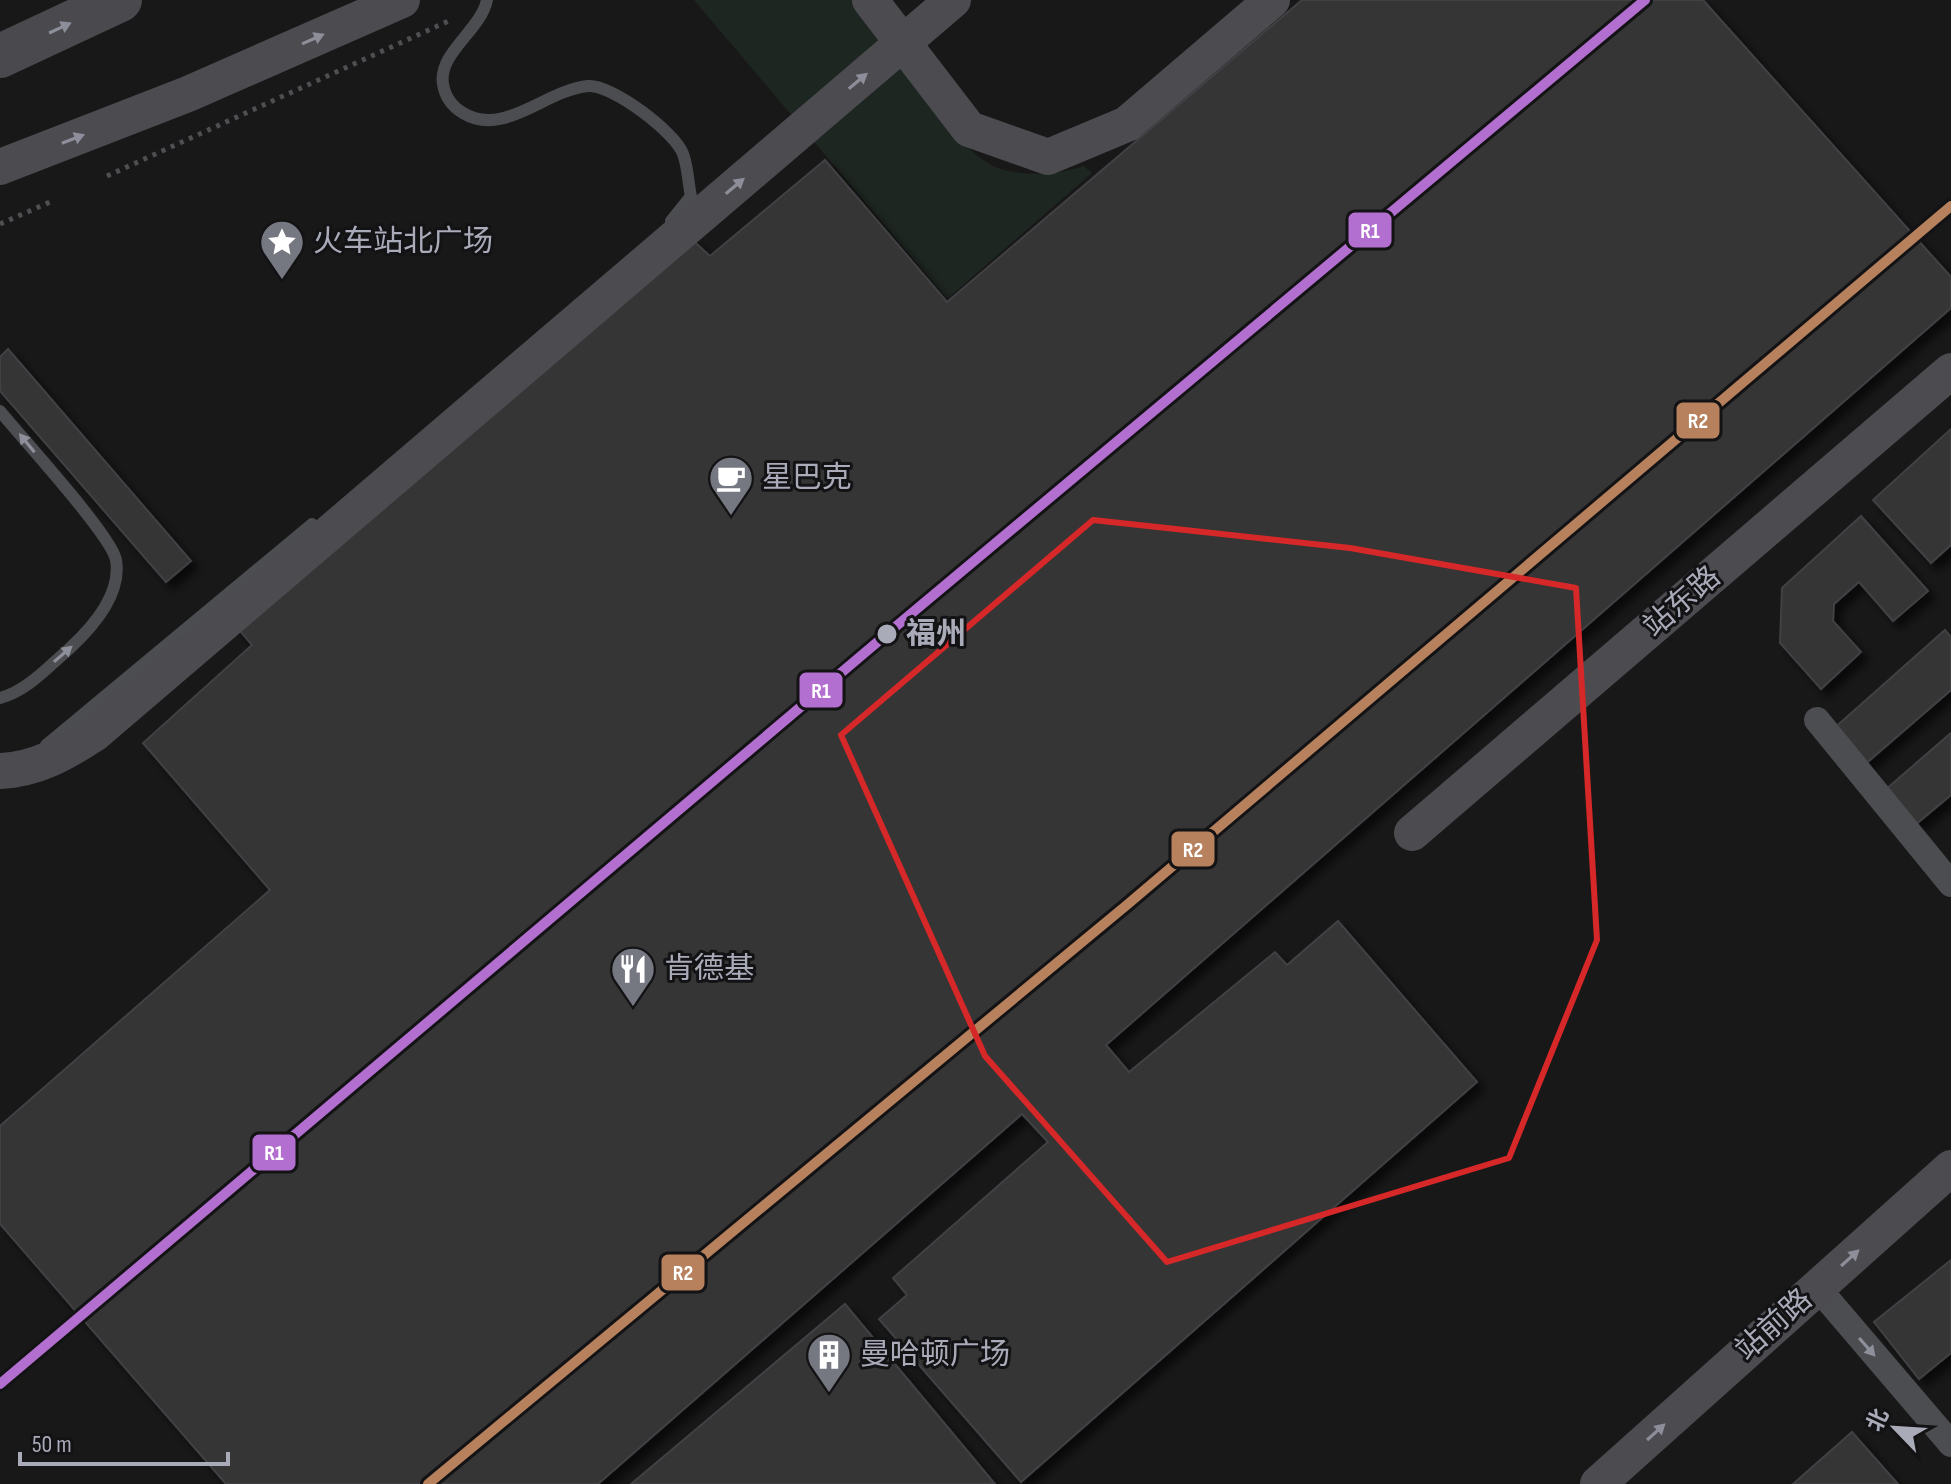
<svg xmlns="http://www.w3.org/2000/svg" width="1951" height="1484" viewBox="0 0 1951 1484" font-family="'Sofia Sans Condensed','Noto Sans SC',sans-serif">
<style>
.green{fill:#1e2621}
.building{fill:#343436;stroke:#414144;stroke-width:2;filter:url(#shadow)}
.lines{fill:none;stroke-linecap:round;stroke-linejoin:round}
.path{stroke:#4e4e53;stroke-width:5;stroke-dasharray:4 6;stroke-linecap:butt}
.lane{stroke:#4c4d51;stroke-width:12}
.street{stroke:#4c4d51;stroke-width:26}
.secondary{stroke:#4b4b50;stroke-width:36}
.highway{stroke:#4a4a4e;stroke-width:44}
.secondary-bridge{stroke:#4b4b50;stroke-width:36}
.rail-1-casing{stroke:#131214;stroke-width:16}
.rail-2-casing{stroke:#131214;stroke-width:16}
.rail-1{stroke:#b36fd0;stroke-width:10}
.rail-2{stroke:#b6815c;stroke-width:10}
.oneway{fill:#8c8e99}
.oneway2{fill:#8d8e9a}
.oneway3{fill:#8d8f9a}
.marked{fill:none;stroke:#d62828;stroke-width:6;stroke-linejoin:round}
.stop-dot{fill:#a9abb9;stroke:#131214;stroke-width:3}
.labels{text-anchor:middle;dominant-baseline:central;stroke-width:6;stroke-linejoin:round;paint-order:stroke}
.poi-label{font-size:30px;fill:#a9abb9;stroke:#131214;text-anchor:start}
.street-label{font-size:30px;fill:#a9abb9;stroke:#131214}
.stop-label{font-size:30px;font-weight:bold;fill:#a9abb9;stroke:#131214;text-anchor:start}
.line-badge{stroke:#131214;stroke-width:3}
.badge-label{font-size:22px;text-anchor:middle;font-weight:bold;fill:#fff}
</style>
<defs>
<filter id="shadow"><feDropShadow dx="7" dy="7" stdDeviation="4" flood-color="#0009"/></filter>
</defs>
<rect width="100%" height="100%" fill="#181818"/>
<path class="green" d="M694,0H853C884,40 955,153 998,168C1025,177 1058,175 1084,166L1092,173L947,299Z"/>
<g class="building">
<path d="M1302,0H1703L1951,277V308L1106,1045L1129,1072L1275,952L1287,965L1338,921L1477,1082L1021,1482L879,1319L907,1295L893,1278L1048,1142L1022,1114L598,1484H226L0,1224V1126L270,890L143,743L252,645L226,614L687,235L710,256L825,160L947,302Z"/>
<path d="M8,349L191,561L166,582L0,391V357Z"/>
<path d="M1951,429V545L1931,563L1873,500Z"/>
<path d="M1861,516L1928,591L1893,621L1859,582L1834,604L1833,621L1861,652L1821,689L1780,643L1782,588Z"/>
<path d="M1945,630L1951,637V690L1863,766L1832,730Z"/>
<path d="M1951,733V795L1915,825L1885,790Z"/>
<path d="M1951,1260V1353L1919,1379L1874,1322Z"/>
<path d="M845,1304L995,1484H631Z"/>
<path d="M1852,1432L1898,1484H1793Z"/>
</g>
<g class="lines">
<g class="path">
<path d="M107,176L453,19"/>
<path d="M0,224L50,202"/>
</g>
<g class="lane">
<path d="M487,0C481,30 438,53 443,84C445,97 453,107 463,113C504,138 545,90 588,86C612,84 676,133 683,154C688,167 688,183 691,196L671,221"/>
<path d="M0,411C21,437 112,536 116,560C122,595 92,628 69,649C48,667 27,691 0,698"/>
<path d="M46,745L312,524"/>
</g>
<g class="street">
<path d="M1817,720L1951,884"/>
<path d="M1817,1287L1951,1444"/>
</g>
<g class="secondary">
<path d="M870,0L969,129L1048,157L1127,124L1272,0"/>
<path d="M0,167L188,94L402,0"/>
<path d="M1412,833L1951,371"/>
<path d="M1598,1484L1951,1168"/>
</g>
<path class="highway" d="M0,56L120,0"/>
<path class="secondary-bridge" d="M0,771C35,770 65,753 94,734L953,0"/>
<g class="rail-1-casing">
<path id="rail-1" d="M0,1384L894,628L1645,0"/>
</g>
<g class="rail-2-casing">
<path id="rail-2" d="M428,1484L1128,904L1951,206"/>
</g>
<use href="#rail-1" class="rail-1"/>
<use href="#rail-2" class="rail-2"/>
</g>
<defs><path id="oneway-solid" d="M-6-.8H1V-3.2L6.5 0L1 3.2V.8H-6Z" transform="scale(2)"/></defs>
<use class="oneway" href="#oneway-solid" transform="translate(60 28) rotate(-25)"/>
<g class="oneway2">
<use href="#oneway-solid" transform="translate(313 39) rotate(-24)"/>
<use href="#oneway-solid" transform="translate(858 81) rotate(-40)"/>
<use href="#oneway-solid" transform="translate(73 139) rotate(-21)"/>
<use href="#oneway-solid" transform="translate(735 186) rotate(-40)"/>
<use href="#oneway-solid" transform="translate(1850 1258) rotate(-42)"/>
<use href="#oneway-solid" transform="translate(1656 1432) rotate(-42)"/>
</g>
<g class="oneway3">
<use href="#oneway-solid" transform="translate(27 443) rotate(-129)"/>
<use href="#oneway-solid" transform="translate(63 654) rotate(-41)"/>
<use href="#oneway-solid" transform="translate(1867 1347) rotate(49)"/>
</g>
<path class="marked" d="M1093,520L1350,548L1576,588L1597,940L1509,1158L1167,1262L985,1056L841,735Z"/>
<defs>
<g id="sight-pin" transform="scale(2.3)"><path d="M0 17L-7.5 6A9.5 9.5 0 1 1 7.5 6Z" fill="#767881" stroke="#131214"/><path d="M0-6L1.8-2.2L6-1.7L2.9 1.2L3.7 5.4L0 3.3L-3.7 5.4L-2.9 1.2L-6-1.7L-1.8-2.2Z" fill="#fff"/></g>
<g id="cafe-pin" transform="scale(2.3)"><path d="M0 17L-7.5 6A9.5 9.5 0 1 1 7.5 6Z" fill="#767881" stroke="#131214"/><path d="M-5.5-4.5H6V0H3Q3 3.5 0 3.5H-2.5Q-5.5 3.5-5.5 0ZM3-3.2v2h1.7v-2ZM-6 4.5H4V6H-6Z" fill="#fff"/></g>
<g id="restaurant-pin" transform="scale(2.3)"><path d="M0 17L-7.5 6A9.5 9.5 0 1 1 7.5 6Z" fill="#767881" stroke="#131214"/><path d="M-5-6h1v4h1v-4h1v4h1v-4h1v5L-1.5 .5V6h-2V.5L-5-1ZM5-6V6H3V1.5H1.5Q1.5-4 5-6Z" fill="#fff"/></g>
<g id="building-pin" transform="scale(2.3)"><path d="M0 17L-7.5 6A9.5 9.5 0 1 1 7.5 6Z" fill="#767881" stroke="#131214"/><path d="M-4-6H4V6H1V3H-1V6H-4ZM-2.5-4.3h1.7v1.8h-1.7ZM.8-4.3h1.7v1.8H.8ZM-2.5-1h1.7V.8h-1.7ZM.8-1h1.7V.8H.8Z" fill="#fff"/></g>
</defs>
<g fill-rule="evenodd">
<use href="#sight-pin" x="282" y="242"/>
<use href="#cafe-pin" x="731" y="478"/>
<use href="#restaurant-pin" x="633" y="969"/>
<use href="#building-pin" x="829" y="1355"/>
</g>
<circle class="stop-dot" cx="887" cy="634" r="11"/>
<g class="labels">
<g class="poi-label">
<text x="313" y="242">火车站北广场</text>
<text x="762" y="478">星巴克</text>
<text x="664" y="969">肯德基</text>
<text x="860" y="1355">曼哈顿广场</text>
</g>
<g class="street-label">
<text transform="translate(1682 602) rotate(-41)">站东路</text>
<text transform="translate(1774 1325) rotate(-42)">站前路</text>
</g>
<g class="stop-label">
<text x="906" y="634">福州</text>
</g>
</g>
<g class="line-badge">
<rect x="1347" y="211" width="46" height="38" rx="8" fill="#b36fd0"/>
<rect x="1675" y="401" width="46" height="39" rx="8" fill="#b6815c"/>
<rect x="798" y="671" width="46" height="38" rx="8" fill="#b36fd0"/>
<rect x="1170" y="830" width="46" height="38" rx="8" fill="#b6815c"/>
<rect x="251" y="1133" width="46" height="39" rx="8" fill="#b36fd0"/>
<rect x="660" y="1253" width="46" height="39" rx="8" fill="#b6815c"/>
</g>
<g class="badge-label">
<text x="1370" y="238">R1</text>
<text x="1698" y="428">R2</text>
<text x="821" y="698">R1</text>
<text x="1193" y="857">R2</text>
<text x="274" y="1160">R1</text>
<text x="683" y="1280">R2</text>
</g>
<g transform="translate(1895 1428) rotate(295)" stroke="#131214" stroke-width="6" paint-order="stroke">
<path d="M0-6L14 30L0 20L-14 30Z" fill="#a9abb9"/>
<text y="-12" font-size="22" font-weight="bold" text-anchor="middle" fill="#a9abb9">北</text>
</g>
<path d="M20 1452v12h208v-12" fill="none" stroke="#a9abb9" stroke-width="4"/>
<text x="32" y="1452" font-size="24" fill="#a9abb9" stroke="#131214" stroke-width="6" paint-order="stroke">50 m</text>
</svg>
